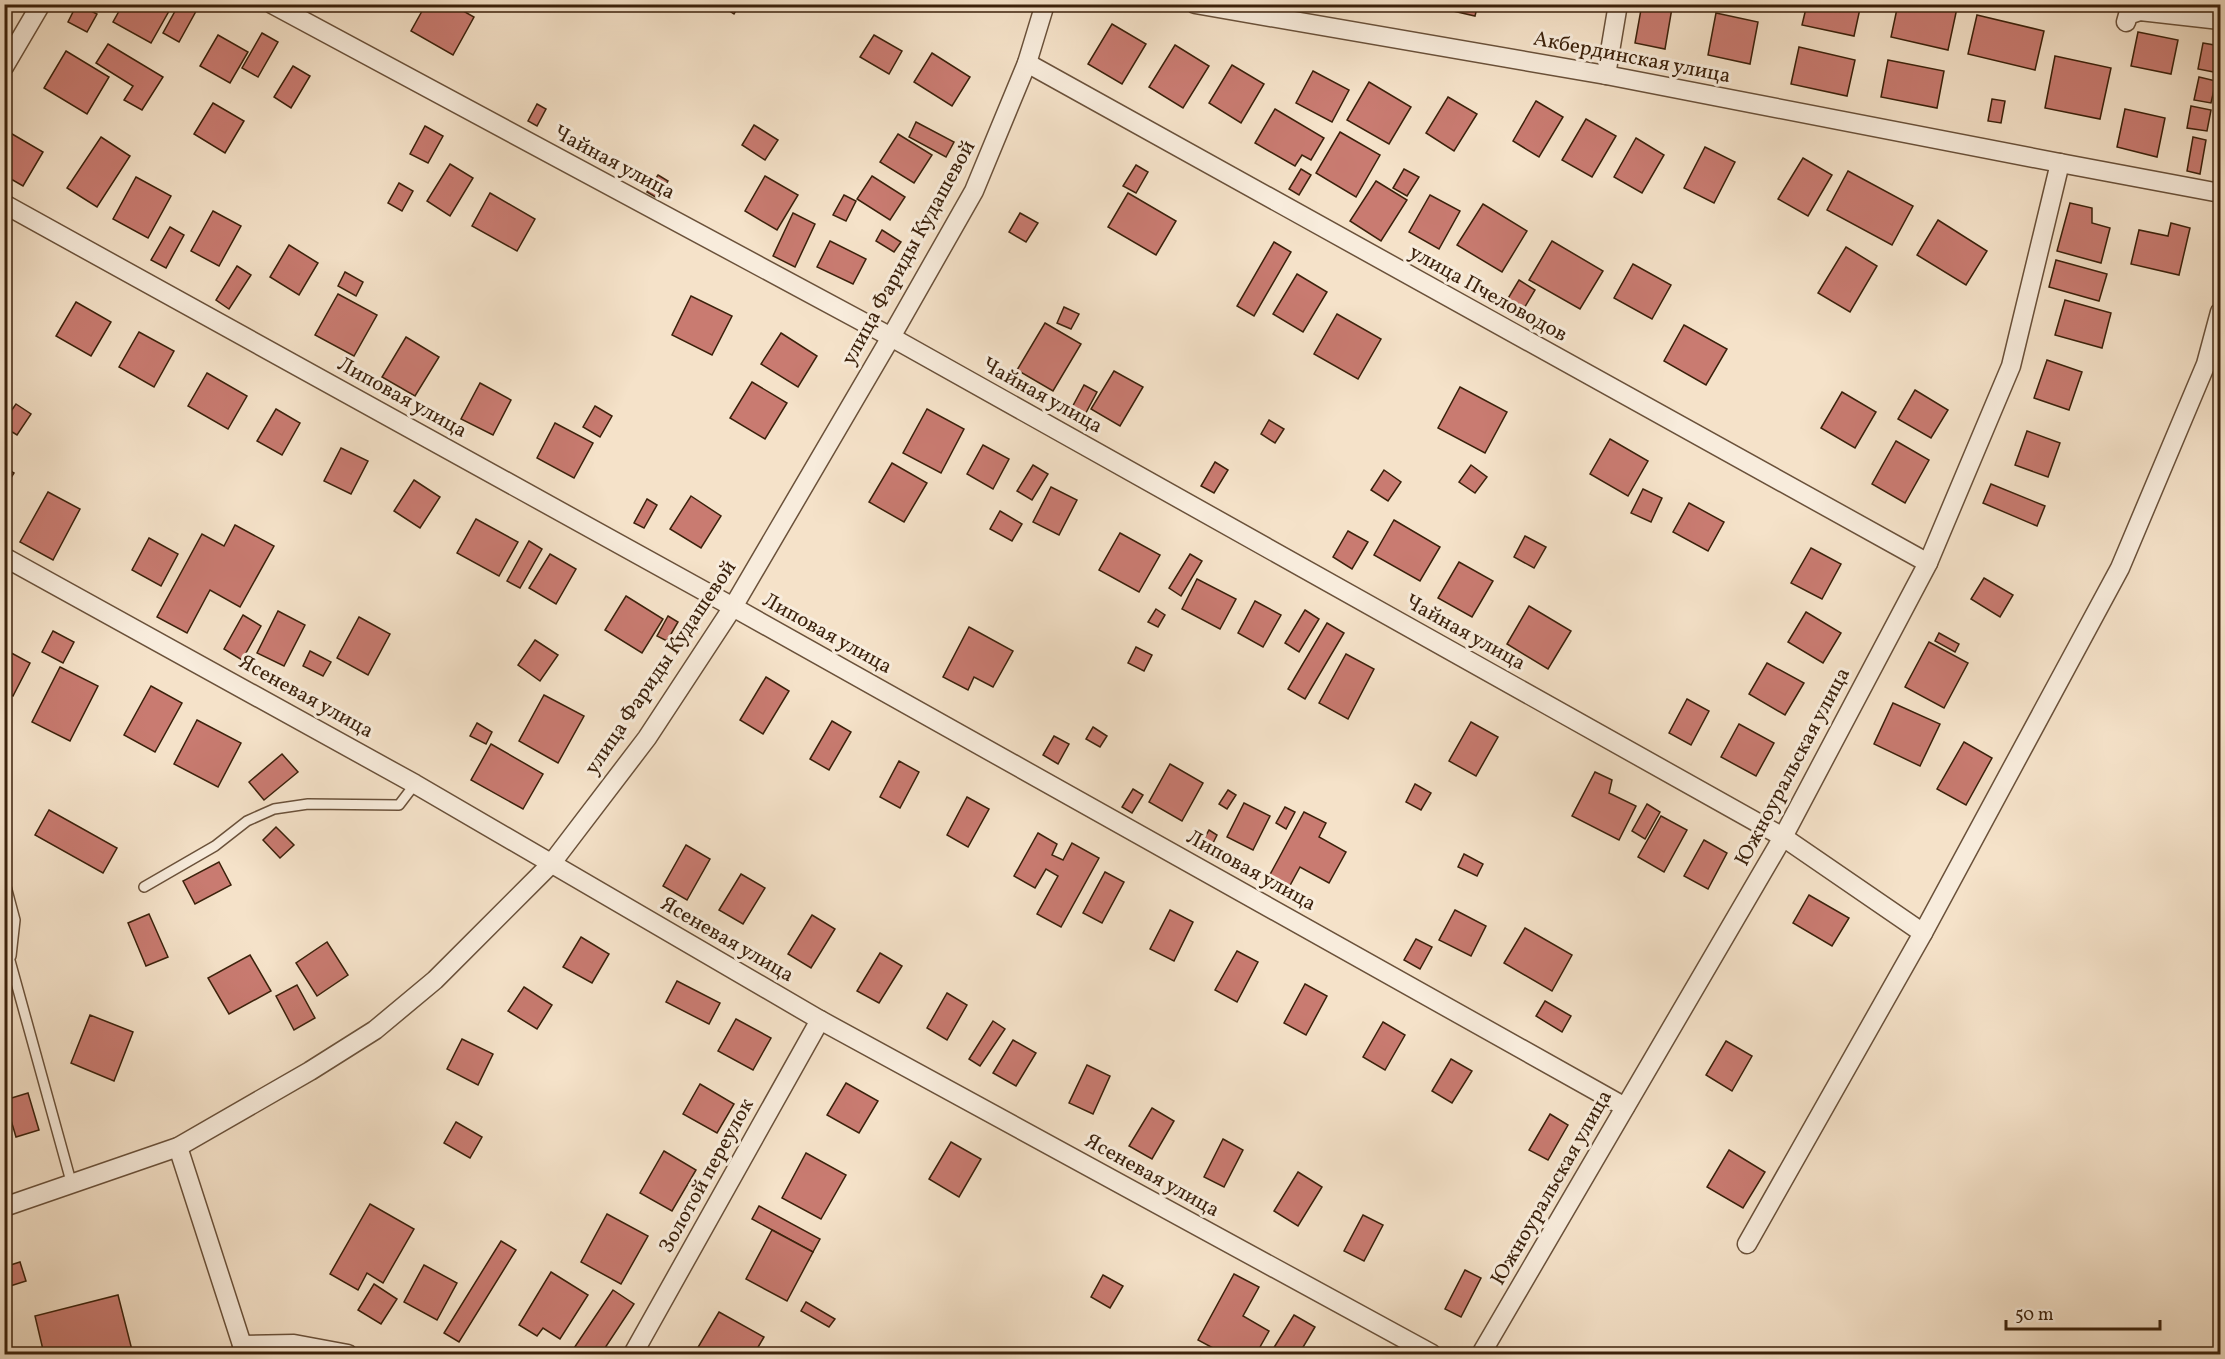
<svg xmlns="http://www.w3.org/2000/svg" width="2225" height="1359" viewBox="0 0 2225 1359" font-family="Vollkorn,serif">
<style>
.building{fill:#c97b71;stroke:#3b210b;stroke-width:1.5}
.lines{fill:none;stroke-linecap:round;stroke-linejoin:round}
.service-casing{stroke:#6a513a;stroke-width:12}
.minor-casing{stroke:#6a513a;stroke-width:21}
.service{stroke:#f8ecdc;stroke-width:9}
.minor{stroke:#f8ecdc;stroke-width:18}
.labels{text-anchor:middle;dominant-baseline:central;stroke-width:6;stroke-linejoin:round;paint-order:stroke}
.street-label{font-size:21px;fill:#3b210b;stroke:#f8ecdc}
</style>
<rect width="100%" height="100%" fill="#f5e2c9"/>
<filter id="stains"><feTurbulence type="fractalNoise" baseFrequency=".00333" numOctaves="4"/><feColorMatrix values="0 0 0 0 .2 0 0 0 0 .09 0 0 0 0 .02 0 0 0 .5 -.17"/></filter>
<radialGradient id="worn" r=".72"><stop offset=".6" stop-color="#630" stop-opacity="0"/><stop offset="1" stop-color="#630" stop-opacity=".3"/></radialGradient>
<g class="building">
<path d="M77,4L97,14L87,32L68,22Z"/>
<path d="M123,4H173L151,43L113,22Z"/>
<path d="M179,4H200L179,42L163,33Z"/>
<path d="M426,4H451L474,17L453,55L411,31Z"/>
<path d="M719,4H740L734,14Z"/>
<path d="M1445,4H1478L1475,16L1444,9Z"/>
<path d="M1642,4L1672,8L1665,49L1635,43Z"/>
<path d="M1807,4H1861L1854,36L1802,25Z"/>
<path d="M1898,4H1940L1957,8L1948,50L1891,37Z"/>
<path d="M1716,13L1758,22L1750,64L1708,55Z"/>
<path d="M1977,15L2044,31L2035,70L1968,54Z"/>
<path d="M1112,24L1146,44L1122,84L1088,64Z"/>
<path d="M2138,32L2178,40L2171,74L2131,66Z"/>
<path d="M262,33L278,42L258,77L242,68Z"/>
<path d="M218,35L248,52L230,83L200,66Z"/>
<path d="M874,35L902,51L889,74L860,57Z"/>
<path d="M2203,43L2220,46L2219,73L2198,69Z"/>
<path d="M108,44L163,77L142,110L124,100L133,86L96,63Z"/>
<path d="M1175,45L1209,66L1183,108L1149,87Z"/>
<path d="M1799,47L1855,60L1847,96L1791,84Z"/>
<path d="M66,51L109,77L87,114L44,88Z"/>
<path d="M932,53L970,77L952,106L914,82Z"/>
<path d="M2055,56L2111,68L2100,119L2045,108Z"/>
<path d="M1888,60L1944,71L1937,108L1881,97Z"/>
<path d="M1232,65L1264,84L1241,123L1209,103Z"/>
<path d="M293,66L310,76L291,108L274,97Z"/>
<path d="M1313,71L1349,90L1332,122L1296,103Z"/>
<path d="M2199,77L2216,81L2211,103L2194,100Z"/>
<path d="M1369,82L1411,107L1389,144L1347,120Z"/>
<path d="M1448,97L1477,114L1454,151L1426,133Z"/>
<path d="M1992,99L2005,101L2001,123L1988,121Z"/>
<path d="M1536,101L1563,117L1539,157L1513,141Z"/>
<path d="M213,103L244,121L225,153L194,134Z"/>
<path d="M537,104L546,109L537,126L528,121Z"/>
<path d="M2191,106L2211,110L2207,131L2187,128Z"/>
<path d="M1275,109L1324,138L1311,160L1302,155L1295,166L1255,143Z"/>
<path d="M2125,109L2165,118L2157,157L2117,147Z"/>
<path d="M1586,119L1616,136L1592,177L1562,160Z"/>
<path d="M916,122L954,142L946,157L909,137Z"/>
<path d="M754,125L778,140L765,160L742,145Z"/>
<path d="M425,126L443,136L428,163L410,154Z"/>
<path d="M7,131L43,152L23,186L4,175V136Z"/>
<path d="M1340,132L1380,155L1356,197L1316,173Z"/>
<path d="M898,134L932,155L914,183L880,162Z"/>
<path d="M101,137L130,156L97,207L67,188Z"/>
<path d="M2193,137L2206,140L2200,174L2187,171Z"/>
<path d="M1636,138L1664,155L1642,193L1614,177Z"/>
<path d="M1705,147L1735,162L1714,203L1684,188Z"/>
<path d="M1803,158L1832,175L1808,216L1778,199Z"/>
<path d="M450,164L473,178L450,216L427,201Z"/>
<path d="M1136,165L1148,172L1136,193L1123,186Z"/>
<path d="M1301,169L1311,175L1299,195L1289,189Z"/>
<path d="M1404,169L1419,177L1407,196L1393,188Z"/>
<path d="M1848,171L1913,206L1892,245L1827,210Z"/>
<path d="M658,175L668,181L657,198L647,192Z"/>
<path d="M765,176L798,195L777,230L745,211Z"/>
<path d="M872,176L905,197L890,220L857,199Z"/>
<path d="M136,177L171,196L148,238L113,219Z"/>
<path d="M1376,181L1407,200L1381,241L1350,221Z"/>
<path d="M399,183L413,191L402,211L388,203Z"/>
<path d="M490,193L535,219L517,251L472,226Z"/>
<path d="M1128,193L1176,221L1156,255L1108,227Z"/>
<path d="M844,195L856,201L846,221L833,215Z"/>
<path d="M1430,195L1460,211L1439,249L1409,232Z"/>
<path d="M2070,203L2092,208V223L2110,228L2101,263L2057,251Z"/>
<path d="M1483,204L1527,231L1502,272L1457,245Z"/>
<path d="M213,211L241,226L219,266L191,251Z"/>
<path d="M793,213L815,224L795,267L773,256Z"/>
<path d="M1020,213L1038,223L1026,242L1009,232Z"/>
<path d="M1938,220L1987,251L1966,285L1917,255Z"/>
<path d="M2171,223L2190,228L2179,275L2131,264L2139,230L2168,236Z"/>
<path d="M170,227L184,235L166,268L151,260Z"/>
<path d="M882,230L901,242L894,252L876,241Z"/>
<path d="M830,241L866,259L853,284L817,267Z"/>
<path d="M1552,241L1603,271L1580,309L1529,280Z"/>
<path d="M1274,242L1291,252L1254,316L1237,306Z"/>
<path d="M289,245L318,263L299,295L270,277Z"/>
<path d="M1846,247L1877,266L1850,312L1818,293Z"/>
<path d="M2056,260L2107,274L2099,301L2049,287Z"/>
<path d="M1633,264L1671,285L1652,319L1614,298Z"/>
<path d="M237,266L251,275L229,309L216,300Z"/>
<path d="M345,272L363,282L356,296L338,286Z"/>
<path d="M1297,274L1327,292L1303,332L1273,314Z"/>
<path d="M1519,280L1535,290L1523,310L1507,300Z"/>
<path d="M338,294L377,315L354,356L315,335Z"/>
<path d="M691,296L732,316L712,355L672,335Z"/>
<path d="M2065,300L2111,313L2102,348L2055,335Z"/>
<path d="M76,302L111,322L91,356L56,336Z"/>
<path d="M1064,307L1079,314L1071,329L1057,323Z"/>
<path d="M1337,314L1381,339L1358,379L1314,354Z"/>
<path d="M1045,323L1081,344L1053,391L1017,370Z"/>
<path d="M1684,325L1727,349L1706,385L1664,361Z"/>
<path d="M139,332L174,351L154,387L119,367Z"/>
<path d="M781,333L817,356L798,387L761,364Z"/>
<path d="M406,337L439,357L415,396L382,377Z"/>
<path d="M2047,360L2082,372L2069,410L2034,398Z"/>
<path d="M1114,371L1143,387L1120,426L1091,409Z"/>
<path d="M207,373L247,396L228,429L188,406Z"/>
<path d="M752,382L787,403L765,439L730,418Z"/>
<path d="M480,383L511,400L493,435L461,419Z"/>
<path d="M1084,385L1097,392L1081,422L1068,415Z"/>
<path d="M1460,387L1507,412L1485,453L1438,428Z"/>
<path d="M1915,390L1948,410L1931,438L1898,419Z"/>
<path d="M1842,392L1876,412L1855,448L1821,428Z"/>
<path d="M16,404L31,414L17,435L4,427V421Z"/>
<path d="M595,406L612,416L600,437L583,427Z"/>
<path d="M276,409L300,423L282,455L257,441Z"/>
<path d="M927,409L964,429L941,473L903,453Z"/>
<path d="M1269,420L1284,429L1275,443L1261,434Z"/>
<path d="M555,423L593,443L574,478L537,458Z"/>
<path d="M2027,431L2060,443L2048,477L2015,465Z"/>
<path d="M1610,439L1648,461L1628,496L1590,474Z"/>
<path d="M1896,441L1929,460L1905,503L1872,484Z"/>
<path d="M983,445L1009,459L993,489L967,474Z"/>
<path d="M341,448L368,461L351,494L324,481Z"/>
<path d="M1215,462L1228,470L1214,493L1201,486Z"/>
<path d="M892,463L927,483L904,522L869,502Z"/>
<path d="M1033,465L1048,474L1032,500L1017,491Z"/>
<path d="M1471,465L1487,477L1475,493L1459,482Z"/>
<path d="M4,467L14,473L4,489Z"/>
<path d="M1384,470L1401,482L1388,501L1371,490Z"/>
<path d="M414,480L440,497L420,528L394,511Z"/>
<path d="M1991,484L2045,506L2037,526L1983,503Z"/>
<path d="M1051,487L1077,500L1059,535L1033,522Z"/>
<path d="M1643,489L1662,498L1651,522L1631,513Z"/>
<path d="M48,492L80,509L53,560L20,542Z"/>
<path d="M691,496L721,516L701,548L670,529Z"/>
<path d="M647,499L657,505L644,528L634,523Z"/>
<path d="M1689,503L1724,522L1708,551L1673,532Z"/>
<path d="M1000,511L1022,524L1012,541L990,529Z"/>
<path d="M476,519L518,542L499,576L457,553Z"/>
<path d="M1394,520L1440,547L1420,581L1374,555Z"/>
<path d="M235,525L274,546L240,607L210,590L187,633L157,617L202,534L224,546Z"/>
<path d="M1348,531L1368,542L1352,569L1333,557Z"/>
<path d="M1120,533L1160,555L1139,592L1099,570Z"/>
<path d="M1525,536L1546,547L1534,568L1514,557Z"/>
<path d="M149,538L178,554L161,586L132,570Z"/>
<path d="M529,541L542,549L520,588L507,581Z"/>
<path d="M1811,548L1841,564L1822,599L1791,583Z"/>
<path d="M550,554L576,569L556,604L529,588Z"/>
<path d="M1190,554L1202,561L1181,596L1169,588Z"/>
<path d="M1459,562L1493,581L1472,617L1438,598Z"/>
<path d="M1984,578L2013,595L2000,617L1971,599Z"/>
<path d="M1197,579L1236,599L1220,629L1182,609Z"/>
<path d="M626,596L663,619L642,653L605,630Z"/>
<path d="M1255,601L1281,615L1263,647L1238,633Z"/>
<path d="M1529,606L1571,631L1548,669L1507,644Z"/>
<path d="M1156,609L1165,615L1158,627L1148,622Z"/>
<path d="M1305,610L1319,619L1299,652L1285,643Z"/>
<path d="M278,611L305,625L284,666L257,653Z"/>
<path d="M1806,612L1841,633L1823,663L1788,642Z"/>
<path d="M4,615L10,618L4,629Z"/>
<path d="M243,615L261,626L242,660L224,649Z"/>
<path d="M668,616L678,622L667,641L657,636Z"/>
<path d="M359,617L390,634L368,675L337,658Z"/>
<path d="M1327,623L1344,633L1305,699L1288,689Z"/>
<path d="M969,627L1013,651L993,687L974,677L968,690L943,677Z"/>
<path d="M53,631L74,642L63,663L42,652Z"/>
<path d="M1939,633L1959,644L1955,652L1935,641Z"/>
<path d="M535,640L558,655L540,681L518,665Z"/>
<path d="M1929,642L1968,663L1944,708L1905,687Z"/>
<path d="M1136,647L1152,655L1144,671L1128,663Z"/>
<path d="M4,649L30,663L13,696L4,691Z"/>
<path d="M310,651L331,662L323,676L303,666Z"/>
<path d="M1346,654L1374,669L1348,719L1319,703Z"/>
<path d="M1767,663L1804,683L1785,715L1749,694Z"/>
<path d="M60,667L98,686L70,741L32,722Z"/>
<path d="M766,677L789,691L763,734L740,720Z"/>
<path d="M151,686L182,703L155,752L124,735Z"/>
<path d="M544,695L584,716L558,763L519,741Z"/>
<path d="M1687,699L1709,711L1691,745L1669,733Z"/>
<path d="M1893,703L1940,724L1920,766L1874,744Z"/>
<path d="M197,720L241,743L218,787L174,764Z"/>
<path d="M832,721L851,732L829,770L810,759Z"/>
<path d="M1471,722L1498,737L1476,776L1449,761Z"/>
<path d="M477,723L492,732L486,744L470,736Z"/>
<path d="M1739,724L1774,743L1756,776L1721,757Z"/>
<path d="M1093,727L1107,736L1100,747L1086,739Z"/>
<path d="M1054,736L1069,744L1058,764L1043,755Z"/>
<path d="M1964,742L1992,758L1966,805L1937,789Z"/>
<path d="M491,744L543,774L523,809L471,780Z"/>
<path d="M282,754L298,772L264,800L249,782Z"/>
<path d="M899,761L919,772L900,808L880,797Z"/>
<path d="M1170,764L1203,783L1182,821L1149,802Z"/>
<path d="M1595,772L1612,780L1609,793L1636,806L1619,840L1572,816Z"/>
<path d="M1415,784L1431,793L1421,810L1406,802Z"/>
<path d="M1133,789L1143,795L1132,813L1122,807Z"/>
<path d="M1228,790L1236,795L1227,809L1219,804Z"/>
<path d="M967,797L989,809L968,847L947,835Z"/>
<path d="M1244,803L1270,816L1253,850L1227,837Z"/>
<path d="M1647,804L1660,812L1645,839L1632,831Z"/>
<path d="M1285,807L1295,812L1286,829L1276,823Z"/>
<path d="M49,810L117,848L103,873L35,835Z"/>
<path d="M1304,812L1326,823L1319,837L1346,852L1329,883L1300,867L1287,891L1267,880Z"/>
<path d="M1661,816L1687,830L1664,872L1638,857Z"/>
<path d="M276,827L294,845L280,858L263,840Z"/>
<path d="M1209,830L1217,835L1207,855L1198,850Z"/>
<path d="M1038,833L1057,844L1052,855L1063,860L1072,843L1099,858L1061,927L1037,914L1058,876L1046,869L1035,888L1014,876Z"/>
<path d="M1704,840L1727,853L1708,889L1684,876Z"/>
<path d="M686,845L710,859L687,900L663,886Z"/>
<path d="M1464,854L1483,864L1477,876L1458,867Z"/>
<path d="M219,862L231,885L195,904L183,881Z"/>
<path d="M1105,872L1124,882L1102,923L1083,913Z"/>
<path d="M741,874L765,888L743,924L719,910Z"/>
<path d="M1809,895L1849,918L1832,946L1793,923Z"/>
<path d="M1170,910L1193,922L1174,961L1150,949Z"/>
<path d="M1455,910L1486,926L1471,956L1439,940Z"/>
<path d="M149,914L168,957L146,966L128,923Z"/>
<path d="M812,915L835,929L811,968L788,954Z"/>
<path d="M1525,928L1572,955L1552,991L1504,963Z"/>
<path d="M581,937L609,954L592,983L563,967Z"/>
<path d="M1416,939L1432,947L1420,969L1404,960Z"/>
<path d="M327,942L348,975L317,996L296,963Z"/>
<path d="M1237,951L1258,962L1237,1002L1215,990Z"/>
<path d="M880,953L902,966L879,1003L857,991Z"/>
<path d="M250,955L271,991L229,1014L208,978Z"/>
<path d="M677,981L720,1003L709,1024L666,1002Z"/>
<path d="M1305,984L1327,996L1306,1035L1284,1023Z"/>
<path d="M297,985L315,1018L294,1030L276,996Z"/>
<path d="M524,987L552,1005L537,1029L508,1011Z"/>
<path d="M947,993L967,1005L947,1040L927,1028Z"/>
<path d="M1545,1001L1571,1016L1562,1032L1536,1016Z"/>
<path d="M4,1007L10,1028L4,1029Z"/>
<path d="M90,1015L133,1032L114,1081L71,1063Z"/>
<path d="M736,1019L771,1038L753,1070L718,1051Z"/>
<path d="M993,1021L1005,1029L980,1066L969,1059Z"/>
<path d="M1383,1022L1405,1035L1385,1070L1363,1057Z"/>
<path d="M462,1039L493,1054L478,1085L447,1069Z"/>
<path d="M1013,1040L1036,1053L1016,1086L993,1073Z"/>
<path d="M1726,1041L1752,1056L1732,1091L1706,1075Z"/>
<path d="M1451,1059L1472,1071L1452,1103L1432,1091Z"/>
<path d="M1087,1065L1110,1076L1093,1114L1069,1103Z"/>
<path d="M846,1083L878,1101L859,1133L827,1115Z"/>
<path d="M700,1084L734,1104L717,1133L683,1114Z"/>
<path d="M28,1093L39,1130L16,1137L5,1100Z"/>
<path d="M1152,1108L1174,1121L1152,1159L1129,1146Z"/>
<path d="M1550,1114L1568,1125L1548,1160L1529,1150Z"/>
<path d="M456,1122L482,1137L470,1158L444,1143Z"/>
<path d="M1223,1139L1243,1150L1224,1187L1204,1177Z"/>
<path d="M951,1142L981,1159L959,1197L929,1179Z"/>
<path d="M1729,1150L1765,1172L1743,1208L1707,1187Z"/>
<path d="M664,1151L696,1170L672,1211L640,1193Z"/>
<path d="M806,1153L846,1175L821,1219L782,1198Z"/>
<path d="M1298,1172L1322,1187L1298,1226L1274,1211Z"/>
<path d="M370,1204L414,1229L383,1283L367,1273L358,1290L330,1274Z"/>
<path d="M759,1206L820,1239L813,1252L752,1219Z"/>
<path d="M607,1214L648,1236L621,1284L581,1262Z"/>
<path d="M1363,1215L1383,1225L1364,1261L1344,1251Z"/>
<path d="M772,1230L813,1252L787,1301L746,1279Z"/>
<path d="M501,1241L516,1250L459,1342L444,1333Z"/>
<path d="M20,1262L26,1281L4,1288V1267Z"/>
<path d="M424,1265L457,1283L437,1320L404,1302Z"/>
<path d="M1465,1270L1481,1278L1461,1317L1445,1309Z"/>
<path d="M551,1272L588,1295L560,1339L543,1328L537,1336L519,1325Z"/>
<path d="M1234,1274L1259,1287L1243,1316L1269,1331L1256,1354H1224L1198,1340Z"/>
<path d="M1103,1275L1123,1286L1110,1308L1091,1297Z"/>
<path d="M374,1284L397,1299L381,1324L358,1310Z"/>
<path d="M613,1290L634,1304L601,1354H570Z"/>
<path d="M118,1295L133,1354H44L35,1316Z"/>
<path d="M806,1302L835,1319L829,1327L801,1311Z"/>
<path d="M719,1312L764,1337L754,1354H694Z"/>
<path d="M1294,1315L1315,1327L1299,1354H1270Z"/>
<path d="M1548,1348L1562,1354H1544Z"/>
</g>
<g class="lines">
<g class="service-casing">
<g id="service">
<path d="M4,879L15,920L11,956"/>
<path d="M144,887L215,846L247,821L274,809L308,804L399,805L415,784"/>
<path d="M4,939L72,1185"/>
</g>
</g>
<g class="minor-casing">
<g id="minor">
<path d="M272,4L891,337L1783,837L1923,933"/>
<path d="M1195,4L1606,75L2060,163L2220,193"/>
<path d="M2126,22L2128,15L2140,11L2220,20"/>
<path d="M1027,63L1928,563"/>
<path d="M4,67L41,4"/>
<path d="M1606,75L1618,4"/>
<path d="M4,204L733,607L1625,1107"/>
<path d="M4,557L415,784L820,1020L1432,1354"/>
<path d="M178,1147L245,1354"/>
<path d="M4,1207L178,1147L310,1071L375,1030L435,980L551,864L647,738L733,607L891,337L974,191L1027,63L1045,4"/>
<path d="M1747,1244L1923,933L2120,568L2206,364L2220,312"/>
<path d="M242,1345L294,1344L348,1354"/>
<path d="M633,1354L820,1020"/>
<path d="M1481,1354L1783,837L1928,563L2011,366L2060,163"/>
</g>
</g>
<use href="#service" class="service"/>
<use href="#minor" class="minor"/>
</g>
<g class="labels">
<g class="street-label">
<text transform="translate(1632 58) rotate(11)">Акбердинская улица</text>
<text transform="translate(614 163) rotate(28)">Чайная улица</text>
<text transform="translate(909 253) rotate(-61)">улица Фариды Кудашевой</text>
<text transform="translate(1488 294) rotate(29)">улица Пчеловодов</text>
<text transform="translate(1042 396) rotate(29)">Чайная улица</text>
<text transform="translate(402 398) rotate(29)">Липовая улица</text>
<text transform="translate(1465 633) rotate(29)">Чайная улица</text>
<text transform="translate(827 634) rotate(29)">Липовая улица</text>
<text transform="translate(661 668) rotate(-56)">улица Фариды Кудашевой</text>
<text transform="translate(306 697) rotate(29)">Ясеневая улица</text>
<text transform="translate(1793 767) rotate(-62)">Южноуральская улица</text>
<text transform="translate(1251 871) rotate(29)">Липовая улица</text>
<text transform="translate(727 940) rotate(30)">Ясеневая улица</text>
<text transform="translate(707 1176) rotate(-61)">Золотой переулок</text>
<text transform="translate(1152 1176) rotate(29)">Ясеневая улица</text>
<text transform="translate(1552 1188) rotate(-60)">Южноуральская улица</text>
</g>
</g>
<rect width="2225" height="1359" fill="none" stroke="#f5e2c9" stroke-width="24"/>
<rect x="6" y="6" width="2213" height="1347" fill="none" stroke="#3b210b" stroke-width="3"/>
<rect x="12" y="12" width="2201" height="1335" fill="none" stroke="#3b210b" stroke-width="1.5"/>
<path d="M2006 1320v9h154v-9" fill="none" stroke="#3b210b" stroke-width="3"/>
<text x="2015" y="1320" font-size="18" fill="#3b210b" stroke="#f8ecdc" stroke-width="4.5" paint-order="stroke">50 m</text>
<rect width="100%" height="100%" filter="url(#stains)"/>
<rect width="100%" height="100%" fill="url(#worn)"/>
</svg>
